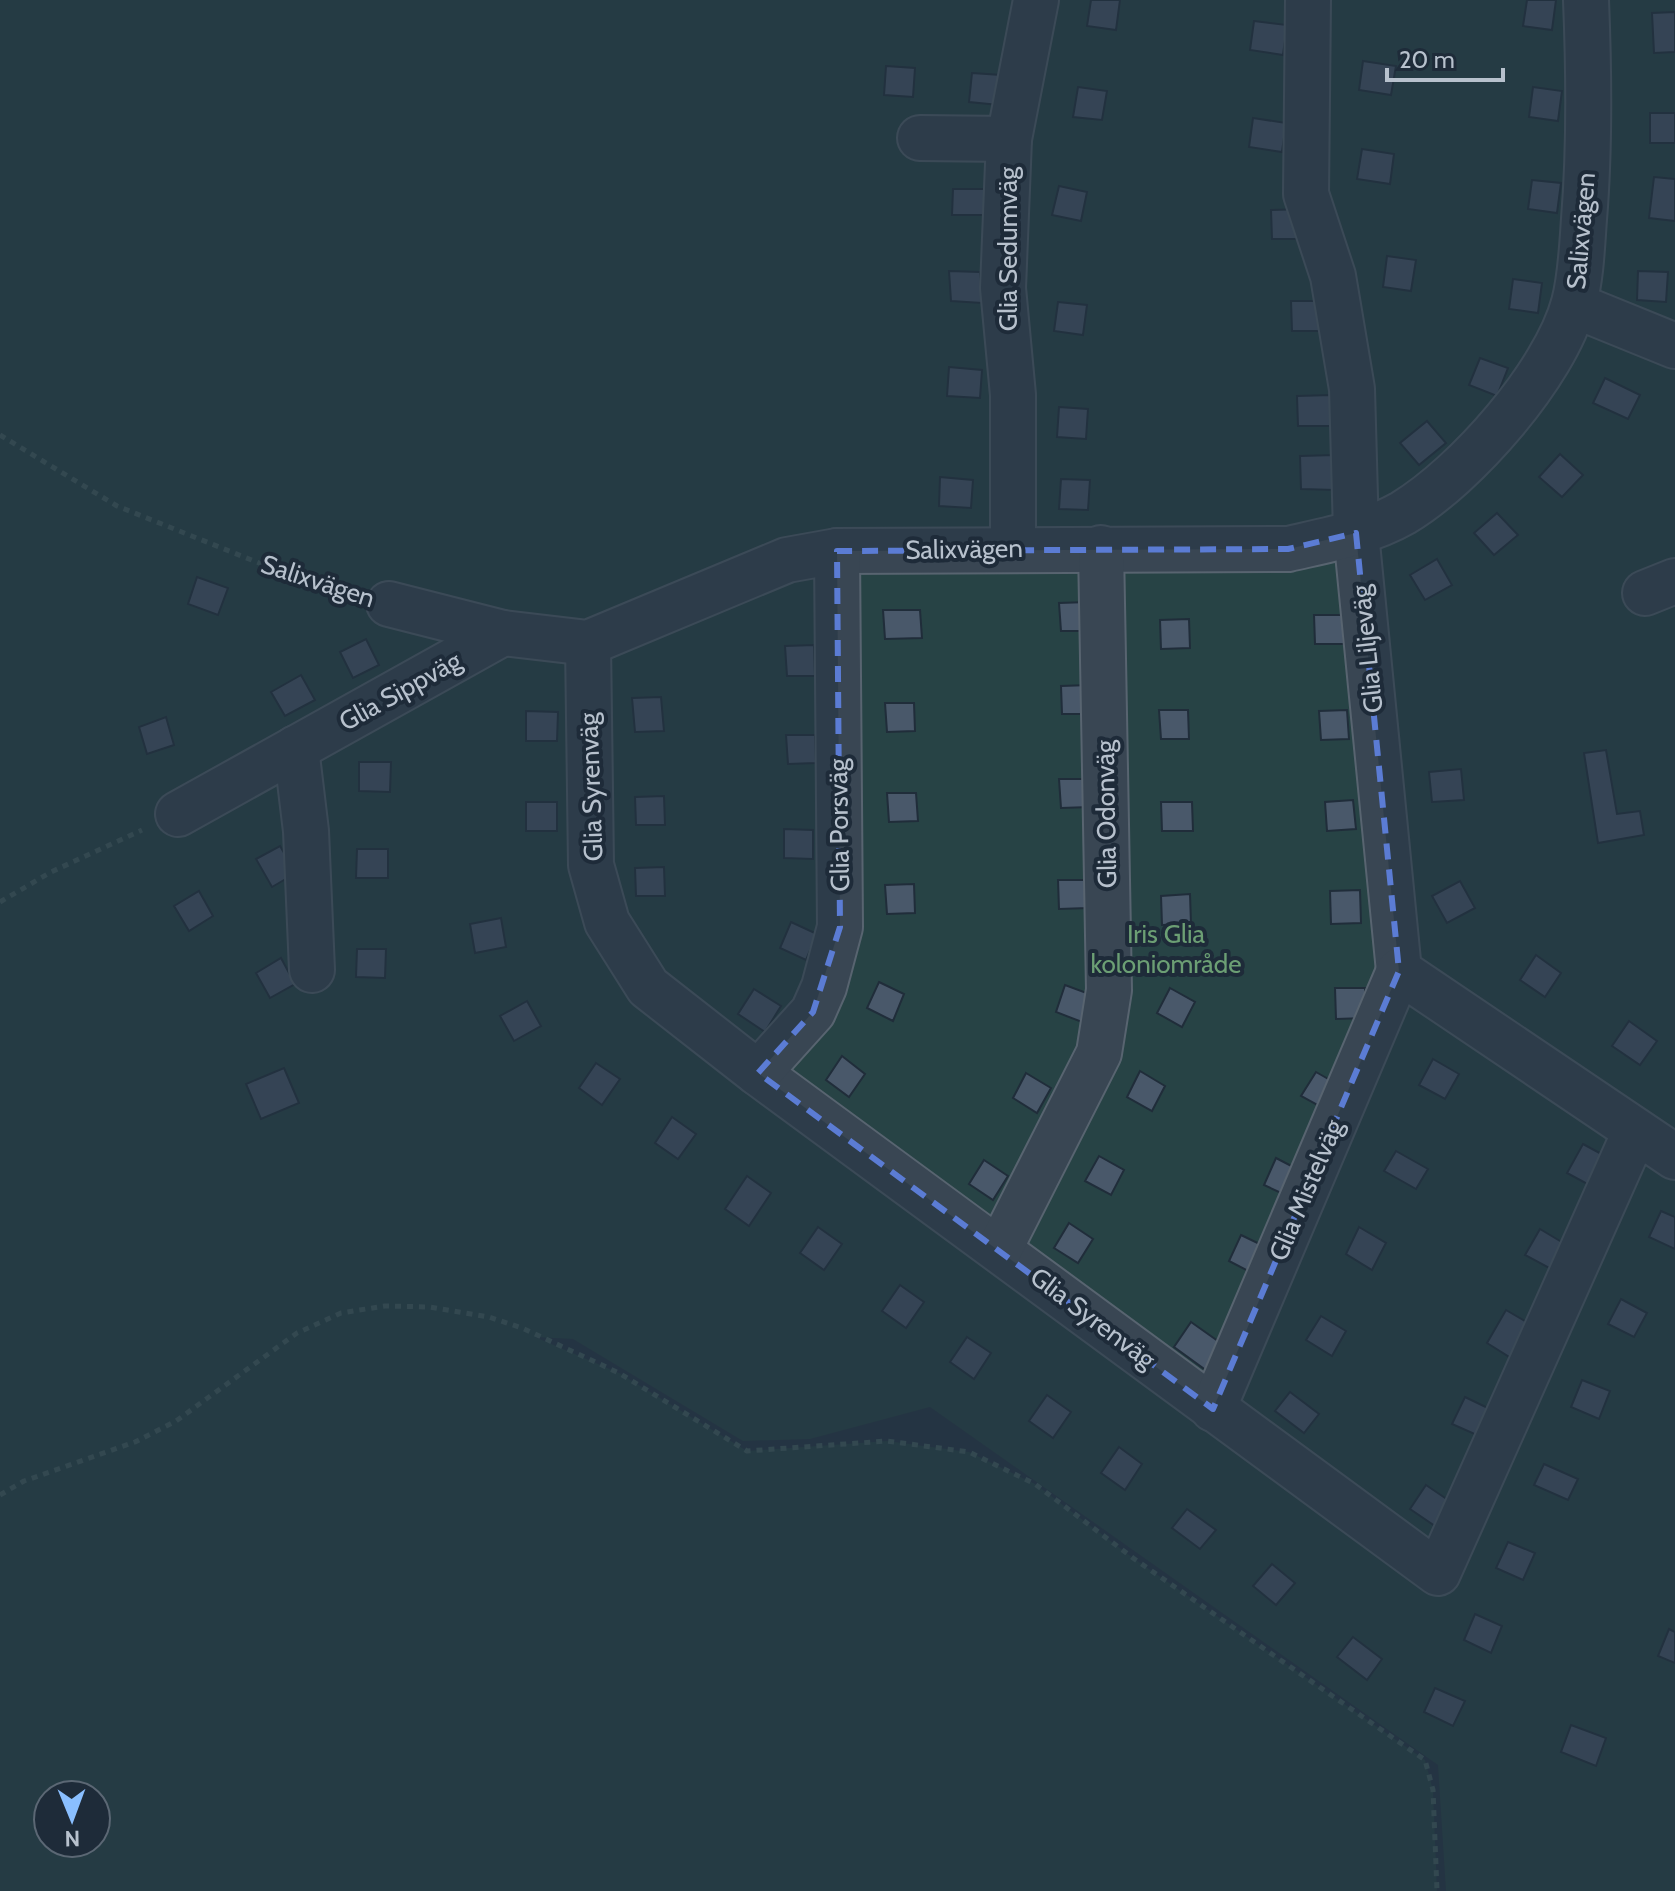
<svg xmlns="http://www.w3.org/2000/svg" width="1675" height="1891" viewBox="0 0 1675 1891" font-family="Cabin,sans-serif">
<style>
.green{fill:#274345;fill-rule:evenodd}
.building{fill:#49586a;stroke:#202d3a;stroke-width:2}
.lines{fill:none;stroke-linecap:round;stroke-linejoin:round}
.street-casing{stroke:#586470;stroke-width:48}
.path{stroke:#456061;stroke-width:5;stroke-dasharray:6 6;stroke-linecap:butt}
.street{stroke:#394653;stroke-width:44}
.marked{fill:none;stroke:#5b7cd4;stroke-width:6;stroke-dasharray:16 10;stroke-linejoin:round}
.labels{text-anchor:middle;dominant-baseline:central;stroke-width:8;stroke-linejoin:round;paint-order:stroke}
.street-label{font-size:26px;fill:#b7c1cd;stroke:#1e2b39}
.park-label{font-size:26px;fill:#6c9f74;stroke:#1e2b39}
</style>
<rect width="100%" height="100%" fill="#253444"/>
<path class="green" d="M0,0H1675V1891H1446L1438,1765L930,1407L810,1439L743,1441L573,1339L535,1337L619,1373L747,1451L887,1441L969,1452L1035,1484L1133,1558L1425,1760L1433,1790L1437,1891H0ZM48,1795H96V1843H48Z"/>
<g class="building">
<path d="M1091,0H1120L1116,30L1087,26Z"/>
<path d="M1527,0H1556L1552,30L1523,26Z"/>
<path d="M1675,12V52L1654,53L1652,13Z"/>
<path d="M1254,21L1287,25L1283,55L1250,50Z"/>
<path d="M1363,61L1396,66L1391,95L1359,90Z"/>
<path d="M886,66L915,68L913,97L884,95Z"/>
<path d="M972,73L1001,75L999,105L969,102Z"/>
<path d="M1078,87L1107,91L1102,120L1073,117Z"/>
<path d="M1533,87L1562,91L1558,121L1529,117Z"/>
<rect x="1650" y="113" width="25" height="30"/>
<path d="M1253,118L1286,123L1282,152L1249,147Z"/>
<path d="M1362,149L1394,154L1390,184L1357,179Z"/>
<path d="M1654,177L1675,179V221L1649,218Z"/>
<path d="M1532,180L1561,183L1557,213L1528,209Z"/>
<path d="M1059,186L1087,192L1081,221L1052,215Z"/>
<path d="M953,189H986V215H952Z"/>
<path d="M1306,209V239H1272L1271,210Z"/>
<path d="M1387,256L1416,260L1411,291L1383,287Z"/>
<path d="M949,271L980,272L982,303L951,301Z"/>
<path d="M1638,271L1668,272L1666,302L1637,300Z"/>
<path d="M1513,279L1542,283L1538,313L1509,309Z"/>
<path d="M1291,301H1325V331H1292Z"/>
<path d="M1058,302L1087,305L1083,335L1054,331Z"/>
<path d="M1480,358L1508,368L1497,396L1469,385Z"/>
<path d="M949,367L982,370L980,398L947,396Z"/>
<path d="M1605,378L1640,395L1628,419L1593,403Z"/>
<path d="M1331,395V426H1298L1297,396Z"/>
<path d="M1059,407L1088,409L1086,439L1057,437Z"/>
<path d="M1427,421L1446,443L1419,465L1400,443Z"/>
<path d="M1560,454L1583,475L1562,497L1539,477Z"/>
<path d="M1334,455L1335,490L1301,489L1300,456Z"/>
<path d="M940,477L973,480L971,508L939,506Z"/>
<path d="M1061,479L1090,480L1088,510L1059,509Z"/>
<path d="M1497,513L1518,535L1494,555L1474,533Z"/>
<path d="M1437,559L1452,585L1425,600L1410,575Z"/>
<path d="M197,577L228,588L218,615L188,604Z"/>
<path d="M1088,602L1090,631H1061L1059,603Z"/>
<path d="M883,610H920L922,638L885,639Z"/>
<path d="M1314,615H1343L1344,644H1315Z"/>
<path d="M1189,619L1190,648L1161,649L1160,620Z"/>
<path d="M366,639L379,665L353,678L340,652Z"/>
<path d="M814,645L815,676H787L785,646Z"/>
<path d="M301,675L315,700L285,716L271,692Z"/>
<path d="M1089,685L1091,714H1062L1061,686Z"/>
<path d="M661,697L664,731L635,732L632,698Z"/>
<path d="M885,703H914L915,731L887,732Z"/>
<path d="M1159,710H1188L1189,739H1161Z"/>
<path d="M1347,710L1349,739L1321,740L1319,711Z"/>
<path d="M526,711L558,712L557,741H526Z"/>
<path d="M166,717L174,745L147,754L139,727Z"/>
<path d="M786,735H815L816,763L788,764Z"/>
<path d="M1606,750L1617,814L1640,811L1644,835L1598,843L1584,753Z"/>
<path d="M359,762H391L390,792L359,791Z"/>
<path d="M1461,769L1464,800L1432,802L1429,772Z"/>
<path d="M1059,779H1088L1090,807L1061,808Z"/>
<path d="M887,793H916L918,821L889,822Z"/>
<path d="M664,796L665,825H636L635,797Z"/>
<path d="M1353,800L1356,829L1327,831L1325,802Z"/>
<rect x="526" y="802" width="31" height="29"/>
<path d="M1161,802H1192L1193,831H1162Z"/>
<path d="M784,829L813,830V859L784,858Z"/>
<path d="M280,846L296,873L272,887L256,859Z"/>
<path d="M357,849H388V878H356Z"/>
<path d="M664,867L665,896H636L635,868Z"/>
<path d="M1058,880H1086L1088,908L1059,909Z"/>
<path d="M1460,881L1475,908L1447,923L1432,896Z"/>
<path d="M914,884L915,913L887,914L885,885Z"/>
<path d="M1360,890L1361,923L1331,924L1330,891Z"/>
<path d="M199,891L213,916L189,931L174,906Z"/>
<path d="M1190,894L1191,924L1162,925L1161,896Z"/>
<path d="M501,918L506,947L475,953L470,924Z"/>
<path d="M791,922L817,934L806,960L780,948Z"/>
<path d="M357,949H386L385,978L356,977Z"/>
<path d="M1536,955L1561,973L1545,997L1520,980Z"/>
<path d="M281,958L295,984L270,998L256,973Z"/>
<path d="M879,982L904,994L893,1021L867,1008Z"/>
<path d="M1065,985L1092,995L1082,1022L1056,1012Z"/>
<path d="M1170,988L1195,1002L1182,1027L1157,1013Z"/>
<path d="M1335,988H1365L1366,1018L1336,1019Z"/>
<path d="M754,989L781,1006L765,1032L738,1014Z"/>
<path d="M527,1001L541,1026L514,1041L500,1016Z"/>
<path d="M1629,1021L1657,1041L1640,1065L1612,1046Z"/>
<path d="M842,1056L865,1074L849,1097L826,1080Z"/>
<path d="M1433,1059L1459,1074L1445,1099L1419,1085Z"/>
<path d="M596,1063L620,1079L602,1105L579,1088Z"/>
<path d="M284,1068L299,1103L261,1119L246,1084Z"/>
<path d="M1140,1071L1165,1086L1152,1111L1127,1097Z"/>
<path d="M1316,1072L1344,1088L1330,1112L1301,1096Z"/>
<path d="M1026,1073L1051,1088L1037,1113L1013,1098Z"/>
<path d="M672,1117L696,1134L678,1159L655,1143Z"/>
<path d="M1583,1144L1607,1157L1591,1186L1567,1173Z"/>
<path d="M1396,1151L1428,1169L1416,1189L1384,1171Z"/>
<path d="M1099,1156L1124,1170L1111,1195L1085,1181Z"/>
<path d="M1276,1158L1303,1172L1292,1198L1264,1185Z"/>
<path d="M984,1160L1008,1176L993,1200L969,1184Z"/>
<path d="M747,1176L771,1193L749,1226L725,1209Z"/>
<path d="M1661,1211L1675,1217V1249L1649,1237Z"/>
<path d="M1069,1223L1093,1239L1078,1263L1054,1248Z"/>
<path d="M818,1227L842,1244L824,1270L800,1253Z"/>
<path d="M1359,1227L1386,1243L1372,1270L1346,1254Z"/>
<path d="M1540,1229L1565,1244L1551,1269L1525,1255Z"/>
<path d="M1241,1235L1268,1248L1256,1275L1229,1261Z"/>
<path d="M900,1285L924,1302L906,1328L882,1311Z"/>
<path d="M1621,1299L1647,1313L1634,1337L1608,1324Z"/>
<path d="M1506,1310L1530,1324L1511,1358L1487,1343Z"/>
<path d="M1321,1316L1346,1331L1332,1356L1306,1340Z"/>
<path d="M1191,1322L1232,1351L1214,1376L1174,1347Z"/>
<path d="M967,1337L991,1353L974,1379L950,1362Z"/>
<path d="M1582,1380L1610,1391L1599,1419L1571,1407Z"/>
<path d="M1290,1392L1319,1414L1304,1433L1275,1411Z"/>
<path d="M1047,1395L1071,1412L1053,1438L1029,1421Z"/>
<path d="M1465,1397L1492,1410L1479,1436L1452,1424Z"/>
<path d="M1119,1447L1142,1464L1125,1490L1101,1473Z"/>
<path d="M1544,1464L1578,1479L1568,1500L1534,1485Z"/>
<path d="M1426,1485L1451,1502L1435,1526L1410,1509Z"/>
<path d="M1187,1509L1216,1530L1200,1549L1172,1528Z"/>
<path d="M1508,1542L1535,1553L1523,1580L1496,1568Z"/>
<path d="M1272,1564L1295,1583L1276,1605L1253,1586Z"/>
<path d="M1475,1614L1502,1626L1491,1653L1464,1640Z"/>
<path d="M1669,1629L1675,1632V1663L1658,1656Z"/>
<path d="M1353,1637L1382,1659L1367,1680L1337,1657Z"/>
<path d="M1435,1688L1465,1701L1453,1726L1424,1712Z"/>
<path d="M1571,1725L1606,1738L1596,1766L1561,1752Z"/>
</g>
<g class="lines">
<g class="street-casing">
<g id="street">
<path d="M1308,0L1306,194L1333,276L1352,389L1356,533L1399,971L1675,1157"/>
<path d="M920,138L1009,139"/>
<path d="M1574,305L1675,346"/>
<path d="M1013,548V395L1003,288L1009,139L1036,0"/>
<path d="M1645,593L1675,581"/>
<path d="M389,604L503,633L588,643L787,560L837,551L1288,549C1327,540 1368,533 1403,513C1466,475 1555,374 1574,303C1581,277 1582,247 1584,219C1590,146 1589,73 1586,0"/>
<path d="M588,643L591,865L607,922L648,987L758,1073L1438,1573L1635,1132"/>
<path d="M296,748L306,831L312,970"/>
<path d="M178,814L503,633"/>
<path d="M758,1073L813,1012L824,987L840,927L837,551"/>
<path d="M1000,1248L1099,1053L1109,990L1101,548"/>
<path d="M1213,1409L1399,971"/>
</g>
</g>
<g class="path">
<path d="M0,435L117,506L289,575L350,593"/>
<path d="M0,902L51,872L142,830"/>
<path d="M0,1495L24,1481L135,1442L176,1421L297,1333L341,1313L385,1306L430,1307L489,1317L522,1328L619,1373L747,1451L887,1441L969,1452L1035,1484L1133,1558L1425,1760L1433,1790L1437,1891"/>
</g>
<use href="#street" class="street"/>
</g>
<path d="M0 0H1675V1891H0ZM1356,533L1399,971L1213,1409L758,1073L813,1012L840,927L837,551L1288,549Z" fill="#253444" fill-opacity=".55" fill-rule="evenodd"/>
<path class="marked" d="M1356,533L1399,971L1213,1409L758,1073L813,1012L840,927L837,551L1288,549Z"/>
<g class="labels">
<g class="street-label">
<text transform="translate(1581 231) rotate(-85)">Salixvägen</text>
<text transform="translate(1008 249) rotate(-90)">Glia Sedumväg</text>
<text transform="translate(964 549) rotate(-1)">Salixvägen</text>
<text transform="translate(318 581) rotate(18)">Salixvägen</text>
<text transform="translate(1367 649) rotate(-96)">Glia Liljeväg</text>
<text transform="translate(400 691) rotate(-29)">Glia Sippväg</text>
<text transform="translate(591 787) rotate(-92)">Glia Syrenväg</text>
<text transform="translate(1106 814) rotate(-91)">Glia Odonväg</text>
<text transform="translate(839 825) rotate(-91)">Glia Porsväg</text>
<text transform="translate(1306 1190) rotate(-67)">Glia Mistelväg</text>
<text transform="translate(1093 1318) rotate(37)">Glia Syrenväg</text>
</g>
<g class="park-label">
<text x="1166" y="934">Iris Glia<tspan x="1166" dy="30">koloniområde</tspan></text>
</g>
</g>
<g transform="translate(72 1819) rotate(179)"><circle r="38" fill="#1e2b39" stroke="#5b6774" stroke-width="2"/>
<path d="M0-6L14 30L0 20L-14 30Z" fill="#8abfff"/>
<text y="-12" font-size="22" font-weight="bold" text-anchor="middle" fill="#b7c1cd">N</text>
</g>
<path d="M1387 68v12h116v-12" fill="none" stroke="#b7c1cd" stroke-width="4"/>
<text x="1399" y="68" font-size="24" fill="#b7c1cd" stroke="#1e2b39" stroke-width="6" paint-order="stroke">20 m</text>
</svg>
